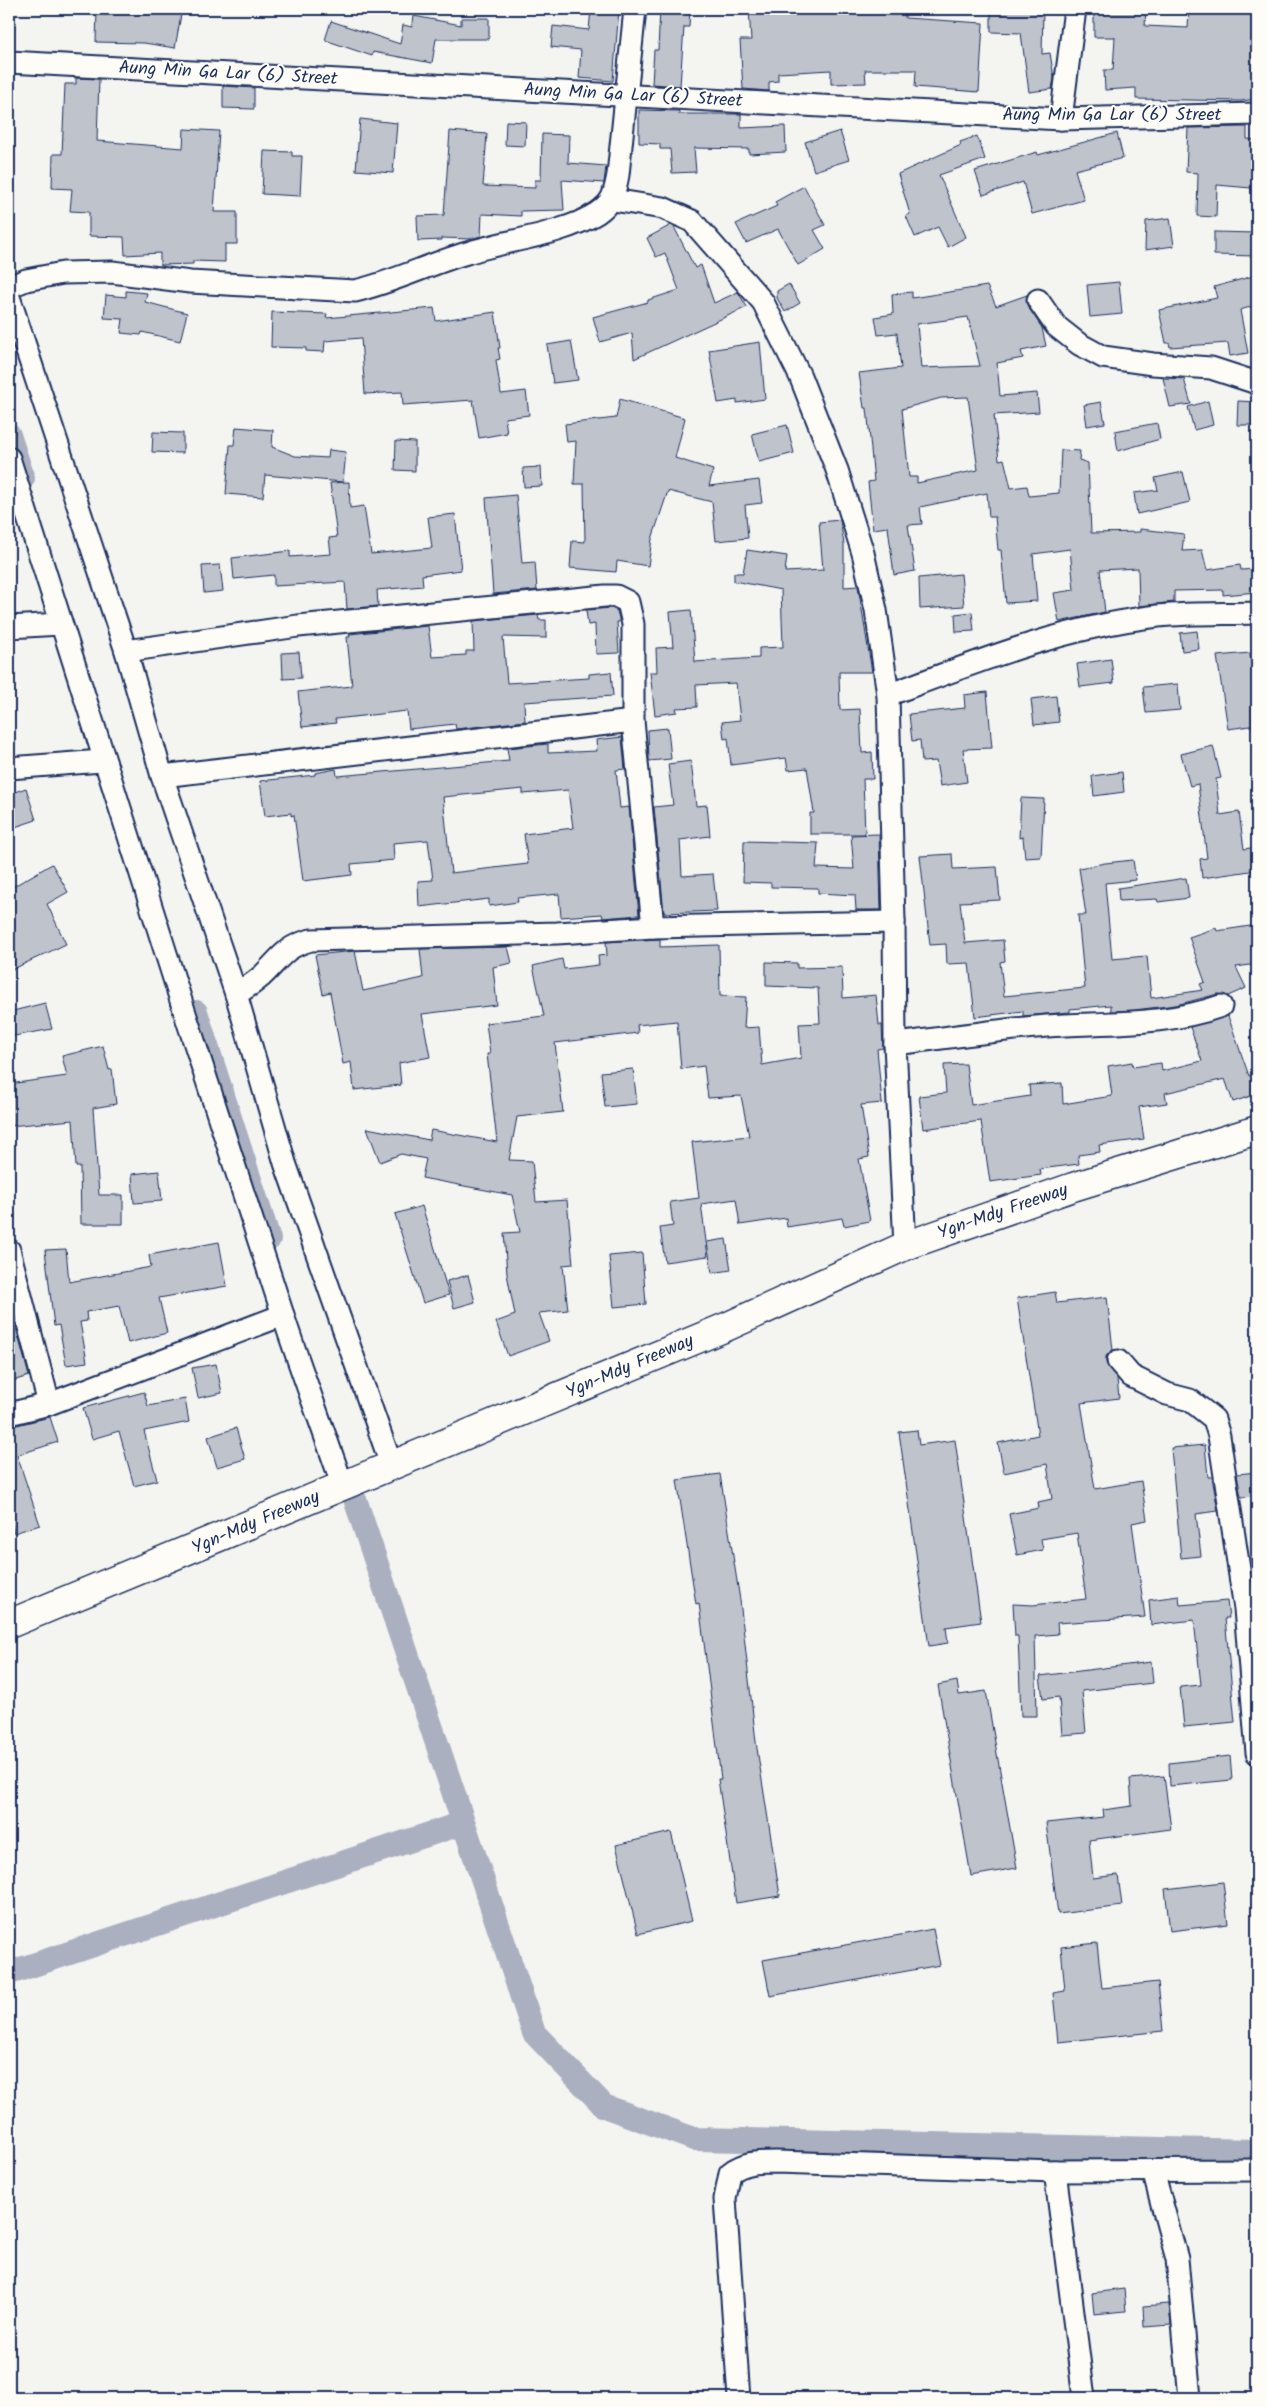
<svg xmlns="http://www.w3.org/2000/svg" width="1266" height="2407" viewBox="0 0 1266 2407" font-family="Kalam,sans-serif">
<style>
.lines{fill:none;stroke-linecap:round;stroke-linejoin:round}
.canal{stroke:#aab0bf;stroke-width:24}
.building{fill:#bfc3cc;stroke:#1b2f5e;fill-rule:evenodd}
.minor-casing{stroke:#1b2f5e;stroke-width:25}
.primary-casing{stroke:#1b2f5e;stroke-width:31}
.minor{stroke:#fdfcf7;stroke-width:21}
.primary{stroke:#fdfcf7;stroke-width:28}
.labels{text-anchor:middle;dominant-baseline:central;stroke-width:4;stroke-linejoin:round;paint-order:stroke}
.street-label{font-size:18px;fill:#1b2f5e;stroke:#fdfcf7}
</style>
<rect width="100%" height="100%" fill="#f4f4f1"/>
<filter id="ink" filterUnits="userSpaceOnUse"><feTurbulence type="fractalNoise" baseFrequency=".02" numOctaves="2"/><feDisplacementMap in="SourceGraphic" scale="10" xChannelSelector="R" yChannelSelector="G"/><feConvolveMatrix kernelMatrix="1 2 1 2 8 2 1 2 1" color-interpolation-filters="sRGB"/></filter>
<g filter="url(#ink)">
<g class="lines">
<g class="canal">
<path d="M9,435L23,478"/>
<path d="M196,1012L269,1239"/>
<path d="M356,1502L534,2033L604,2106L694,2139L1257,2151"/>
<path d="M9,1973L463,1823"/>
</g>
</g>
<g class="building">
<path d="M97,9H182L175,48L144,43L96,42Z"/>
<path d="M591,9H619L613,81L579,78L581,50L551,47L553,26L589,30Z"/>
<path d="M660,9H690L689,27H684L680,86L652,84L654,50H658Z"/>
<path d="M749,9H905V18L983,23L979,92L915,87L916,70H865L866,83L831,84V70L778,73V81L769,82V91L743,89L740,40H751Z"/>
<path d="M991,9H1043L1042,54L1050,53L1054,78L1052,89L1029,92L1021,33L991,32Z"/>
<path d="M1094,9H1146L1145,26L1188,28L1189,9L1257,13V99L1241,101L1136,99V88L1105,90L1104,70H1113L1115,37H1094Z"/>
<path d="M414,16L461,25V18H489V39H436L432,63L373,52L372,56L325,40L331,21L400,44L403,25L412,27Z"/>
<path d="M76,78L99,79L97,141L183,148L184,129L219,131L214,212H237V244H225V262L193,261V264L160,265V253L125,255L124,237L89,236V212L70,211L72,189L52,188L53,154H62L65,84H76Z"/>
<path d="M223,86L254,88V109L223,108Z"/>
<path d="M639,110L679,111L678,114H741V128L785,126L786,152L749,154V149L694,148L696,172L672,173L670,149H660V144L639,143Z"/>
<path d="M360,119L397,123L393,173L356,170Z"/>
<path d="M506,121L526,122L525,146L505,145Z"/>
<path d="M1247,127V139L1256,140L1251,188L1217,185L1216,217L1197,216L1198,173L1186,172L1188,128Z"/>
<path d="M450,131L487,134L483,186L535,188V180H541L542,134L569,135L568,163L606,166L604,183L562,180L564,210L521,211V216L482,214L481,236L470,239L442,238V240L418,241L417,216L444,215Z"/>
<path d="M840,131L849,160L814,171L805,142Z"/>
<path d="M1117,133L1123,158L1075,170L1084,200L1032,214L1023,182L983,195L975,171L1037,152L1038,155Z"/>
<path d="M977,136L985,159L939,175L966,237L948,247L938,227L915,237L906,216L910,214L898,174L961,145L960,142Z"/>
<path d="M264,151L292,152V156H302L300,196L262,194Z"/>
<path d="M804,186L825,225L814,230L825,249L798,265L778,229L746,243L736,224L777,206L775,202Z"/>
<path d="M1170,218L1174,246L1145,250L1146,221Z"/>
<path d="M671,225L674,227L695,268L701,265L714,303L738,292L747,307L634,359L632,333L600,342L593,317L648,302V300L679,290L665,253L656,257L647,238Z"/>
<path d="M1214,232L1257,233V256L1214,255Z"/>
<path d="M1257,275V305L1240,310L1248,353L1230,356L1228,343L1170,347L1169,343H1166L1159,310L1217,298L1214,287Z"/>
<path d="M1119,282L1122,314L1090,317L1087,285Z"/>
<path d="M789,284L800,303L785,312L777,298V291Z"/>
<path d="M987,286L996,306L1027,295L1028,307L1042,328L1046,346L1021,351L1023,358L997,363L1000,396L1037,393L1039,412L994,415L999,460L1004,459L1011,488L1027,486L1029,496L1059,493L1061,450L1080,451L1079,460L1088,463L1091,533L1140,532V529L1184,534L1182,551L1202,550L1207,570L1240,565L1241,570L1257,569V592L1223,595V590L1174,591V602L1139,606L1138,568L1100,570L1105,612L1059,622L1054,593L1074,590L1070,549L1033,554L1037,601L1006,603L1001,550H998L995,517H989L987,493L920,507L922,524L908,525L915,571L894,575L888,527L873,529L868,482L874,481L867,408H864L859,373L901,368L897,333L878,335L875,317L893,314L892,294L912,292V298ZM968,317L980,366L921,368L917,324ZM968,397L978,470L917,483V477H909L902,409L941,398Z"/>
<path d="M126,291L147,293L145,302L187,313L180,341L142,332L141,335L121,333L123,319L104,318L106,295L126,297Z"/>
<path d="M434,308L436,321L495,312L500,348H498L500,359L496,360L501,394L526,391L529,415L505,418L507,433L479,438L473,400L403,405L402,392L365,394L361,338L325,341L324,352L306,351V348L271,347L272,312L327,314L326,318Z"/>
<path d="M571,341L578,380L553,383L547,345Z"/>
<path d="M760,342L765,399L737,403V400L718,403L709,350Z"/>
<path d="M1163,378L1184,379L1191,404L1170,407Z"/>
<path d="M620,399L685,418L675,458L713,470L709,486L759,480L762,503L745,505L748,538L716,541L712,502L668,491L652,539L648,566L617,561L616,572L570,568L572,541L585,542L584,484H574L576,441L567,442L565,424L616,418Z"/>
<path d="M1208,401L1213,425L1194,430L1188,407Z"/>
<path d="M1238,401L1257,402V425H1237Z"/>
<path d="M1101,402L1105,423L1087,426L1084,405Z"/>
<path d="M1157,423L1160,439L1118,451L1115,431Z"/>
<path d="M787,425L794,453L759,462L752,434Z"/>
<path d="M236,427L273,430L272,447L295,456L328,458L329,450L346,452L343,482L265,475L263,497L226,494L230,445H234Z"/>
<path d="M153,432L183,433V453L152,452Z"/>
<path d="M396,441L415,442V471L395,470Z"/>
<path d="M541,467L542,486L524,487L523,468Z"/>
<path d="M1183,472L1190,502L1137,514L1134,493L1158,490L1155,478Z"/>
<path d="M349,482L350,508L364,506L371,554L432,548L428,517L455,514L461,570L422,575L423,586L377,590L378,606L347,609L345,582L274,586V575L234,579L232,558L290,551V557L331,554L329,538L337,537L330,483Z"/>
<path d="M516,495L522,563L535,562L537,590L493,594L486,498Z"/>
<path d="M840,520L844,544V587L858,586L872,672H839L840,710L860,709L862,753L872,752L873,779H863L865,834H810V813H814L807,768L788,770L786,758L731,765L728,738L724,739L722,722L740,720L736,683L696,685L697,707L676,708L677,712L655,715L650,672H657L656,648L673,647L670,612L691,610L695,662L759,658V648L783,647L781,590L734,581V573H743L747,550L787,556L785,572L823,570L819,522Z"/>
<path d="M220,565L223,591L204,593L202,566Z"/>
<path d="M961,574L964,606L920,609L919,578Z"/>
<path d="M613,608L617,611L619,618V622H617L619,653L596,654L595,624L588,625L586,610Z"/>
<path d="M972,612L974,631L956,632L955,614Z"/>
<path d="M538,615L539,620H546V638L503,637L507,683L589,678V674L611,672L613,696L524,702L525,721L456,729L455,724L409,729L407,711L335,719L336,723L302,727L298,692L352,686L347,637H350L349,634L428,626L432,657L466,655V651H474L473,621Z"/>
<path d="M1197,631L1199,649L1182,651L1180,633Z"/>
<path d="M299,652L301,678L283,679L282,653Z"/>
<path d="M1250,653L1257,725L1228,729L1217,656Z"/>
<path d="M1111,659L1114,683L1080,687L1077,664Z"/>
<path d="M1178,684L1180,710L1146,713L1143,687Z"/>
<path d="M987,692L992,748L963,749L967,782L940,786L936,761L922,762L920,740L912,741L909,714L965,708L964,695Z"/>
<path d="M1056,696L1059,722L1034,725L1031,699Z"/>
<path d="M668,728L671,759L649,761L648,730Z"/>
<path d="M622,737L625,769L616,770L620,808L629,807L639,915L603,918L602,914L561,917L559,894L517,898L518,902L489,906V899L419,907L418,881L433,880L428,840L393,843L394,860L351,864L352,875L303,881L294,815L291,816V813L265,816L260,781L315,775V773L336,769L337,776L509,761L507,748L548,744V753L597,751L596,740ZM523,789V794L568,790L573,828L524,834L528,864L451,873L443,797Z"/>
<path d="M1213,746L1221,778L1216,779L1220,815L1239,812L1244,849L1257,847V870L1202,878L1200,859L1207,858L1198,784L1190,786L1181,754Z"/>
<path d="M691,761L696,806L707,805L710,836L680,840L682,876L713,874L717,911L664,913L654,807L673,805L668,764Z"/>
<path d="M1122,772L1124,792L1094,796L1092,776Z"/>
<path d="M26,788L36,820L9,829V794Z"/>
<path d="M1021,798L1044,799L1041,857L1025,858L1023,837L1019,838Z"/>
<path d="M879,834L881,910H856L855,895L818,893V888L771,887V883L743,882L744,841L818,843L816,868L854,869L851,835Z"/>
<path d="M952,854L953,869L997,867L1000,900L960,902L965,943L1003,940L1005,961L1000,962L1004,996L1085,988L1078,915H1086L1079,868L1105,863L1133,860L1136,880L1105,883L1112,959L1147,956L1151,998L1203,990L1200,984L1205,982L1189,937L1216,928L1217,931L1257,925V964L1236,967L1246,988L1228,996L1218,994L1176,1005L1134,1010L1111,1011V1005L1070,1009V1012L1023,1016V1011L975,1017L969,963L947,964L946,944L930,945L920,856Z"/>
<path d="M52,864L68,892L47,904L66,944L9,971V889Z"/>
<path d="M1186,878L1189,898L1158,902L1157,899L1119,901L1118,888Z"/>
<path d="M660,939V947L719,945L720,996L746,997L744,1028L759,1027L762,1065L801,1058L799,1024L820,1023L818,988L766,986V962L797,963V968L842,967L843,998L876,995L879,1025H882L883,1048L877,1049L882,1103L861,1105L869,1157L859,1159L870,1221L844,1226L842,1218L787,1227L786,1218L740,1225L736,1199L701,1204L708,1256L665,1262L660,1228L673,1226L670,1202L699,1198L692,1142L749,1136L741,1096L708,1098L704,1066L681,1069L677,1021L637,1025L638,1033L555,1043L563,1112L517,1117L509,1160L532,1161L536,1202L567,1200L573,1264L563,1265L568,1310L539,1313L549,1341L508,1356L496,1322L515,1315L507,1274L504,1233L520,1232L512,1195L422,1178L426,1159L401,1154L380,1162L367,1128L429,1140L431,1130L497,1142L487,1054H490L486,1023L544,1016L533,966L562,959L564,969L599,965L598,956L607,955L606,942Z"/>
<path d="M508,947L512,963L493,967L497,1005L422,1014L430,1057L399,1063L401,1085L354,1090L351,1062L343,1064L330,992L323,994L315,955L355,951L363,991L423,978L420,949Z"/>
<path d="M45,1003L52,1029L9,1037V1012Z"/>
<path d="M1228,1016L1249,1076L1257,1073V1094L1233,1102L1225,1079L1165,1093L1167,1103L1139,1107L1144,1139L1099,1145L1100,1152L1078,1155L1079,1164L1040,1169L1041,1175L990,1182L981,1121L923,1129L919,1096L946,1093L944,1065L966,1064L971,1105L1030,1096L1029,1085L1062,1083L1063,1104L1112,1096L1108,1066L1132,1062L1133,1067L1161,1063L1162,1071L1202,1061L1190,1027Z"/>
<path d="M103,1046L109,1070L112,1069L116,1104L93,1108L99,1195H123V1224H81L80,1167H76L73,1120L9,1126V1084L67,1076L62,1056Z"/>
<path d="M633,1069L637,1104L605,1107L601,1072Z"/>
<path d="M159,1171L162,1201L134,1203L132,1174Z"/>
<path d="M422,1206L449,1295L423,1303L395,1214Z"/>
<path d="M726,1239L731,1270L712,1273L707,1242Z"/>
<path d="M219,1242L227,1286L159,1298L167,1333L128,1343L119,1306L86,1312L87,1321L80,1322L87,1362L66,1365L59,1325L54,1326L45,1250L66,1249L69,1282L151,1267L149,1255Z"/>
<path d="M642,1253L646,1304L614,1307L609,1256Z"/>
<path d="M468,1275L475,1302L454,1308L447,1281Z"/>
<path d="M1055,1292L1057,1303L1107,1297L1113,1350L1106,1356V1363L1117,1379L1119,1398L1081,1403L1095,1489L1141,1481L1147,1520L1132,1523L1145,1617L1057,1623L1058,1634L1035,1636L1037,1716H1021L1018,1636H1015L1013,1604L1033,1605L1086,1599L1077,1533L1041,1539L1043,1550L1017,1555L1009,1514L1039,1508L1038,1502L1052,1499L1047,1464L1004,1473L998,1443L1038,1435L1017,1298Z"/>
<path d="M9,1321H14L29,1376L9,1382Z"/>
<path d="M216,1364L222,1393L198,1398L192,1368Z"/>
<path d="M144,1392L148,1406L185,1399L189,1422L144,1431L157,1480L134,1486L119,1431L92,1439L83,1408Z"/>
<path d="M50,1417L58,1442L17,1455L40,1525L14,1533L9,1515V1433L15,1432L13,1426Z"/>
<path d="M236,1428L245,1459L217,1467L208,1437Z"/>
<path d="M917,1430L919,1445L955,1440L981,1622L946,1627L948,1643L929,1646L899,1432Z"/>
<path d="M1205,1445L1208,1477H1212L1218,1511L1196,1514L1201,1556L1181,1558L1171,1448Z"/>
<path d="M1257,1472V1496L1241,1497L1237,1474Z"/>
<path d="M720,1474L740,1600L756,1742L780,1896L736,1903L718,1779H721L699,1603L696,1604L677,1480Z"/>
<path d="M1179,1596L1180,1605L1227,1601L1229,1618H1225L1235,1722L1184,1727L1180,1687L1201,1685L1194,1620L1151,1625L1149,1600Z"/>
<path d="M1151,1662L1153,1683L1082,1691L1086,1733L1062,1735L1059,1697L1043,1699L1040,1676Z"/>
<path d="M957,1681L959,1695L986,1691L1017,1868L971,1876L938,1685Z"/>
<path d="M1230,1756L1232,1780L1170,1786L1169,1763Z"/>
<path d="M1164,1776L1171,1829L1089,1840L1093,1878L1118,1875L1122,1906L1058,1914L1046,1823L1104,1817L1103,1810L1132,1806L1130,1779Z"/>
<path d="M671,1832L692,1921L638,1934L616,1845Z"/>
<path d="M1223,1882L1228,1924L1170,1931L1165,1889Z"/>
<path d="M933,1929L940,1965L770,1996L763,1960Z"/>
<path d="M1097,1943L1102,1988L1158,1982L1163,2031L1058,2042L1053,1993L1065,1991L1061,1947Z"/>
<path d="M1124,2289L1126,2311L1094,2314L1092,2293Z"/>
<path d="M1169,2304L1171,2325L1144,2327L1143,2306Z"/>
</g>
<g class="lines">
<g class="minor-casing">
<g id="minor">
<path d="M9,62L1061,119L1257,114"/>
<path d="M1061,119L1075,9"/>
<path d="M613,200L663,208L692,221L763,302L800,376L837,470L863,553L876,610L888,695L894,922L895,1044L905,1246"/>
<path d="M9,287L26,280L63,273L112,272L190,282L355,291C394,282 429,264 467,253C506,240 563,235 597,213C614,201 614,194 618,175L635,9"/>
<path d="M9,297L126,651L162,776L236,994L285,1163L392,1467"/>
<path d="M1038,300L1056,326L1079,344L1103,357L1153,364L1211,368L1257,383"/>
<path d="M9,458C98,743 189,1028 282,1312C301,1371 323,1428 343,1487"/>
<path d="M9,627L60,624"/>
<path d="M126,651L298,626L605,596H616L628,602L633,624V721L653,927"/>
<path d="M888,695C976,662 1064,627 1158,616C1191,613 1225,614 1257,613"/>
<path d="M9,768L102,761"/>
<path d="M162,776L633,721"/>
<path d="M236,994C245,989 254,983 262,976C281,958 284,947 311,940L557,933L653,927L894,922"/>
<path d="M895,1044C945,1038 996,1030 1047,1026C1105,1022 1165,1026 1221,1006"/>
<path d="M9,1250L49,1404"/>
<path d="M1118,1361L1131,1376L1167,1394L1190,1400L1214,1419L1219,1436L1245,1609L1257,1753"/>
<path d="M9,1414L49,1404L283,1315"/>
<path d="M1055,2171L1084,2398"/>
<path d="M1153,2171L1177,2259L1190,2398"/>
<path d="M739,2398L725,2199L730,2173C744,2162 758,2162 776,2162L1055,2171L1257,2170"/>
</g>
</g>
<g class="primary-casing">
<path id="primary" d="M9,1624L726,1327L905,1246L1073,1187L1257,1130"/>
</g>
<use href="#minor" class="minor"/>
<use href="#primary" class="primary"/>
</g>
</g>
<g class="labels">
<g class="street-label">
<text transform="translate(228 74) rotate(3)">Aung Min Ga Lar (6) Street</text>
<text transform="translate(633 96) rotate(3)">Aung Min Ga Lar (6) Street</text>
<text x="1112" y="115">Aung Min Ga Lar (6) Street</text>
<text transform="translate(1003 1212) rotate(-19)">Ygn-Mdy Freeway</text>
<text transform="translate(630 1367) rotate(-23)">Ygn-Mdy Freeway</text>
<text transform="translate(256 1523) rotate(-23)">Ygn-Mdy Freeway</text>
</g>
</g>
<rect width="1266" height="2407" fill="none" stroke="#fdfcf7" stroke-width="30"/>
<rect x="15" y="15" width="1236" height="2377" fill="none" stroke="#1b2f5e" stroke-width="2" filter="url(#ink)"/>
</svg>
